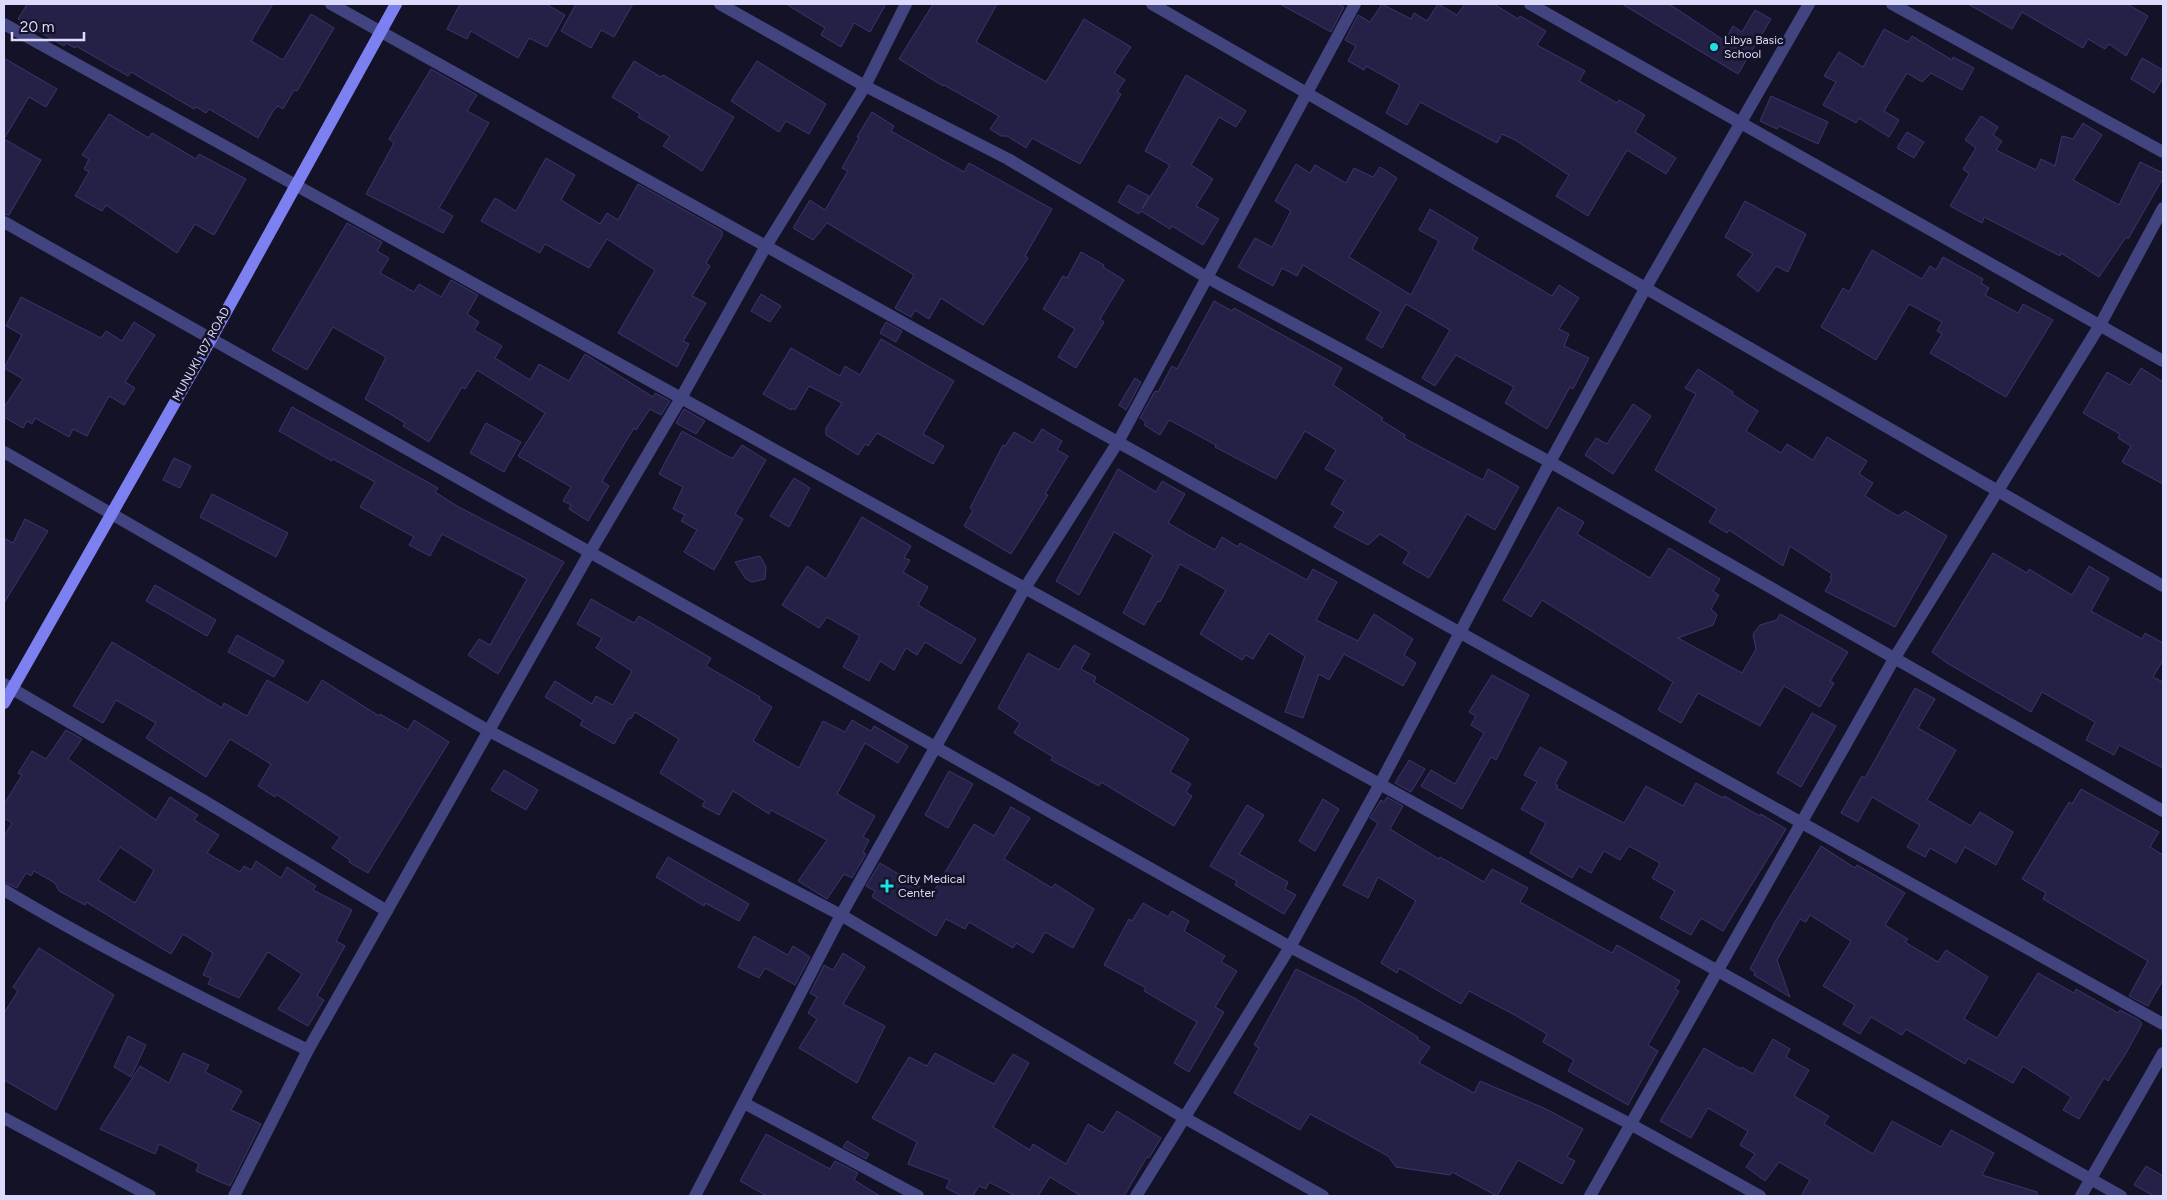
<svg xmlns="http://www.w3.org/2000/svg" width="2167" height="1200" viewBox="0 0 2167 1200" font-family="Figtree,sans-serif">
<style>
.building{fill:#252045;stroke:#3c356e;fill-rule:evenodd}
.lines{fill:none;stroke-linecap:round;stroke-linejoin:round}
.street{stroke:#424480;stroke-width:12}
.secondary{stroke:#7c80f1;stroke-width:12}
.poi-dot{fill:#1be0e7;stroke:#141226;stroke-width:2}
.labels{text-anchor:middle;dominant-baseline:central;stroke-width:5;stroke-linejoin:round;paint-order:stroke}
.poi-label{font-size:12px;fill:#dcdbfb;stroke:#141226;text-anchor:start}
.street-label{font-size:12px;fill:#dcdbfb;stroke:#141226}
</style>
<rect width="100%" height="100%" fill="#141226"/>
<g class="building">
<path d="M27,4H273L251,41L283,60L311,14L334,28L297,91L294,90L283,109L278,106L273,111L258,138L209,109L206,113L196,107L194,109L131,72L128,76L76,46L75,48L66,43L64,46L18,19Z"/>
<path d="M460,4H546L565,15L547,47L529,38L518,58L471,31L467,39L447,29Z"/>
<path d="M576,4H633L614,37L601,30L591,48L561,31Z"/>
<path d="M786,4H886L870,32L854,23L841,47L821,35L825,28Z"/>
<path d="M933,4H997L976,42L1046,82L1084,19L1131,47L1114,73L1125,80L1117,92L1121,94L1080,164L1032,138L1026,148L1007,136H1001L990,129L999,116L944,85L943,86L899,59Z"/>
<path d="M1280,4H1337L1344,7L1331,32Z"/>
<path d="M1382,4L1411,19L1414,13L1427,21L1438,4L1457,15L1465,4H1494L1518,19L1520,16L1546,31L1537,45L1585,71L1579,81L1617,103L1619,100L1645,115L1635,132L1676,158L1666,174L1627,150L1588,216L1556,196L1569,175L1515,140L1502,134L1497,143L1420,102L1407,125L1386,113L1400,85L1366,66L1364,70L1348,61L1356,46L1345,40L1358,15L1370,22Z"/>
<path d="M1622,4H1669L1725,41L1733,26L1742,32L1755,10L1771,19L1738,74Z"/>
<path d="M1968,4H2127L2148,16L2126,56L2109,44L2105,49L2088,39L2083,48L2022,12L2012,29Z"/>
<path d="M1884,29L1908,42L1912,36L1952,60L1953,57L1974,68L1962,90L1931,73L1922,82L1907,73L1884,111L1899,120L1889,137L1859,118L1856,123L1823,105L1836,82L1824,76L1839,52L1863,67Z"/>
<path d="M4,58L57,89L46,107L29,97L4,139L41,160L9,215L4,214Z"/>
<path d="M2142,58L2163,70V78L2154,93L2131,79Z"/>
<path d="M634,61L661,77L663,75L734,117L702,171L663,146L670,136L638,117L640,114L612,97Z"/>
<path d="M757,61L826,104L809,134L786,121L779,132L731,101Z"/>
<path d="M431,69L477,95L467,111L489,123L439,208L453,216L443,233L366,194L394,143L389,139Z"/>
<path d="M1186,75L1246,111L1236,127L1219,117L1191,165L1213,179L1196,206L1219,219L1203,245L1172,226L1170,229L1141,211L1139,214L1118,202L1128,185L1149,196L1142,209L1170,165L1145,151Z"/>
<path d="M1771,96L1828,122L1818,144L1779,126L1777,129L1760,121Z"/>
<path d="M872,112L894,126L891,131L964,172L969,163L1052,209L1025,256L1028,258L983,325L941,298L929,319L915,310L911,317L895,308L914,275L827,223L813,240L793,228L810,200L825,210L848,171L842,168L859,138L857,137Z"/>
<path d="M109,114L149,138L152,133L196,159L199,154L246,179L214,235L195,224L177,253L106,205L102,211L75,196L89,172L84,169L89,159L82,155Z"/>
<path d="M1981,116L1998,127L1993,135L2002,141L1996,150L2036,170L2041,159L2055,166L2062,136L2073,139L2083,123L2102,135L2073,180L2119,205L2140,162L2163,173V178L2128,239L2126,237L2099,277L2061,253L2060,256L1984,217L1982,223L1950,206L1969,174L1963,169L1976,148L1965,140Z"/>
<path d="M1907,132L1924,142L1914,158L1897,148Z"/>
<path d="M546,158L575,175L561,200L600,224L607,213L618,220L638,184L722,231V236L706,263L710,266L692,296L706,303L683,341L689,344L677,367L618,333L655,270L607,239L589,268L545,244L540,253L481,221L495,198L516,211Z"/>
<path d="M1296,164L1310,173L1315,165L1346,183L1354,168L1373,177L1380,167L1397,178L1349,257L1411,295L1439,241L1419,230L1430,209L1478,238L1472,249L1552,296L1559,285L1579,298L1559,329L1569,334L1564,346L1589,358L1573,389L1570,387L1547,429L1505,403L1514,387L1456,355L1435,386L1422,378L1450,330L1406,304L1382,348L1366,339L1381,312L1303,265L1297,276L1282,268L1273,286L1238,267L1255,238L1272,247L1291,211L1275,201Z"/>
<path d="M1745,201L1806,234L1788,272L1776,266L1758,292L1737,275L1753,254L1725,237Z"/>
<path d="M347,223L382,242L377,251L389,258L380,273L414,292L419,284L441,297L451,280L478,295L467,314L479,322L474,330L502,346L495,358L530,380L539,364L569,381L585,354L653,397L655,393L670,401L661,415L650,409L636,430L634,428L602,481L609,486L588,521L569,509L571,505L563,501L571,487L518,456L545,413L477,370L465,389L462,387L429,442L403,426L405,423L365,399L386,357L370,348L333,327L307,370L272,350Z"/>
<path d="M1872,250L1922,279L1930,266L1936,270L1943,257L1983,279L1981,283L1989,288L1985,295L2018,313L2023,304L2053,320L2006,397L1930,353L1942,334L1937,331L1942,322L1909,304L1876,360L1821,327L1843,288L1849,292Z"/>
<path d="M1081,252L1104,265L1103,267L1124,280L1100,319L1104,322L1076,368L1058,357L1075,329L1043,309L1063,276L1067,278Z"/>
<path d="M761,294L781,306L770,322L751,311Z"/>
<path d="M21,297L101,338L106,331L122,341L134,322L155,335L125,382L135,388L124,405L109,396L87,436L73,429L69,437L35,418L32,424L27,421L23,428L4,417V407L23,379L4,368L22,335L6,326Z"/>
<path d="M1214,301L1232,311L1234,308L1342,368L1333,385L1383,418L1381,420L1405,435L1404,438L1483,480L1488,469L1519,487L1495,530L1467,514L1429,578L1403,563L1409,552L1380,534L1368,545L1334,527L1344,512L1331,504L1345,480L1325,469L1336,450L1305,431L1276,479L1215,447L1216,445L1175,423L1169,420L1160,435L1144,425L1146,422L1140,418L1155,391L1158,392L1172,366L1177,369Z"/>
<path d="M886,322L902,331L896,342L880,333Z"/>
<path d="M881,339L954,381L923,434L944,446L933,464L877,433L868,446L865,444L858,455L826,435V428L842,403L809,386L795,410L792,408L791,410L763,394L791,348L840,376L845,366L860,375Z"/>
<path d="M2141,368L2163,382V484L2122,462L2131,446L2118,438L2120,434L2083,413L2107,372L2130,385Z"/>
<path d="M1698,369L1733,392L1732,394L1758,411L1746,431L1781,453L1787,444L1813,460L1827,437L1867,461L1859,474L1873,483L1865,496L1898,516L1905,511L1947,536L1895,627L1825,591L1832,579L1830,578L1832,574L1790,546L1783,566L1729,530L1727,533L1709,522L1717,509L1655,470L1696,394L1685,388Z"/>
<path d="M1135,378L1141,382L1126,410L1119,405Z"/>
<path d="M1633,404L1651,416L1613,474L1585,455L1596,438L1607,444Z"/>
<path d="M292,407L438,488L435,492L457,506L564,562L498,674L468,655L479,639L490,645L527,579L442,534L430,556L409,545L414,537L360,507L375,482L333,459L332,461L279,431Z"/>
<path d="M684,409L705,421L696,434L676,423Z"/>
<path d="M486,423L521,442L504,472L470,453Z"/>
<path d="M1042,429L1062,441L1057,450L1068,456L1045,494L1048,495L1011,554L964,526L973,510L970,508L1003,445L1005,446L1014,432L1033,443Z"/>
<path d="M682,431L729,457L733,458L742,445L766,460L735,514L743,519L714,570L684,552L697,530L681,521L685,515L673,509L683,487L659,474Z"/>
<path d="M174,458L191,466L180,488L163,480Z"/>
<path d="M1118,469L1156,492L1162,481L1185,494L1168,523L1215,550L1222,537L1238,547L1240,543L1307,580L1313,569L1337,582L1316,620L1358,641L1374,614L1413,639L1404,655L1416,663L1403,686L1344,654L1329,680L1319,674L1303,718L1285,712L1305,656L1269,633L1253,659L1246,655L1242,660L1200,634L1226,590L1180,564L1160,602L1158,601L1144,625L1123,613L1153,555L1114,532L1079,595L1056,581Z"/>
<path d="M794,478L810,488L789,527L770,516Z"/>
<path d="M212,494L288,533L276,557L200,517Z"/>
<path d="M1558,507L1584,522L1577,534L1650,578L1669,548L1720,579L1713,591L1719,595L1711,609L1717,615L1713,625L1678,638L1742,673L1756,649L1753,634L1760,625L1777,620L1780,614L1848,652L1830,681L1834,683L1820,707L1784,686L1760,726L1698,693L1681,723L1658,710L1673,682L1542,600L1531,617L1503,600Z"/>
<path d="M862,517L911,546L904,558L910,560L903,572L928,587L918,605L976,639L961,664L925,642L917,655L906,648L894,670L880,661L869,681L843,667L860,636L827,617L819,628L782,605L807,566L826,579Z"/>
<path d="M25,519L48,531L4,603V538L13,543Z"/>
<path d="M1993,553L2027,573L2029,569L2072,595L2089,566L2109,578L2091,611L2142,639L2145,633L2163,643V660L2153,677L2163,682V768L2119,745L2114,755L2086,740L2095,722L2042,692L2031,712L1947,663L1932,652Z"/>
<path d="M760,556L766,567L765,579L752,582L746,579L735,562Z"/>
<path d="M155,585L216,620L207,636L146,601Z"/>
<path d="M591,599L634,623L639,616L711,658L706,666L760,697L759,699L772,707L753,741L799,768L823,721L845,732L852,720L871,731L874,726L908,746L898,763L865,743L837,794L875,816L863,837L869,840L863,852L866,854L852,878L844,874L827,899L798,881L827,840L771,810L769,814L733,791L719,815L702,806L705,801L660,773L679,739L635,712L631,719L629,718L614,744L580,725L583,720L545,697L555,681L592,704L596,696L613,705L632,671L596,648L602,638L577,624Z"/>
<path d="M237,635L284,661L274,677L228,652Z"/>
<path d="M112,642L222,708L224,703L247,716L267,680L308,703L322,680L379,716L380,714L408,730L414,720L449,742L368,873L349,862L350,860L332,848L340,837L276,794L275,797L258,786L271,764L230,739L206,777L146,738L156,723L116,700L103,723L73,706Z"/>
<path d="M1074,645L1090,654L1081,669L1096,677L1094,682L1189,739L1170,772L1191,784L1186,792L1192,796L1174,826L1101,782L1099,786L1051,760L1053,757L1014,733L1020,723L998,708L1028,653L1059,670Z"/>
<path d="M1492,675L1529,695L1496,760L1491,757L1462,809L1421,786L1431,770L1455,784L1484,733L1471,725L1476,716L1469,712Z"/>
<path d="M1915,688L1935,699L1918,728L1956,750L1927,800L1971,826L1980,812L2013,832L1996,865L1965,847L1956,863L1930,848L1925,857L1907,847L1920,825L1872,797L1858,822L1841,813L1862,776L1865,778Z"/>
<path d="M1812,713L1836,726L1801,787L1777,773Z"/>
<path d="M66,730L82,739L68,759L156,820L170,797L198,815L194,820L219,835L207,853L240,872L244,866L251,870L256,861L281,878L287,867L316,886L313,890L352,910L336,941L345,946L317,996L324,1000L308,1026L278,1009L302,974L268,952L239,998L208,984L211,978L203,975L213,953L183,934L171,954L86,902L85,905L59,891L55,883L34,871L31,876L26,873L17,888L4,882V836L12,823L4,818V804L22,775L18,773L32,751L46,759ZM120,847L154,870L135,903L98,880Z"/>
<path d="M1540,747L1567,762L1555,784L1558,786L1556,788L1624,823L1646,786L1683,806L1696,783L1723,798L1724,796L1760,816L1761,814L1786,829L1723,931L1701,918L1691,935L1660,918L1675,891L1652,878L1660,863L1629,846L1620,860L1604,851L1591,873L1579,866L1572,878L1530,853L1546,823L1521,809L1537,782L1524,775Z"/>
<path d="M1409,760L1425,769L1411,792L1395,783Z"/>
<path d="M504,770L538,790L526,810L491,790Z"/>
<path d="M949,771L973,784L948,828L925,815Z"/>
<path d="M2081,789L2159,832L2150,847L2163,855V980L2148,1006L2129,996L2148,961L2043,899L2046,893L2022,879L2069,802L2072,804Z"/>
<path d="M1387,797L1403,806L1390,829L1439,859L1440,857L1484,882L1492,869L1528,888L1520,902L1612,953L1617,945L1680,981L1675,989L1679,991L1648,1045L1658,1051L1628,1105L1568,1071L1574,1060L1543,1042L1547,1034L1513,1014L1469,991L1461,1004L1399,968L1397,973L1381,963L1416,901L1378,877L1368,898L1343,885L1378,823L1370,818L1381,800L1384,802Z"/>
<path d="M1323,799L1339,809L1315,851L1299,841Z"/>
<path d="M1247,805L1264,815L1239,854L1288,882L1285,889L1296,895L1284,914L1235,885L1237,881L1210,866Z"/>
<path d="M1011,807L1030,818L1004,859L1052,888L1055,884L1094,909L1073,948L1045,932L1033,953L1016,943L1013,948L969,922L965,929L946,919L936,936L872,897L875,891L866,886L880,863L932,894L974,824L994,836Z"/>
<path d="M1821,846L1855,868L1857,865L1905,893L1885,925L1908,939L1905,942L1938,962L1946,950L1988,977L1964,1019L1997,1038L2038,973L2074,993L2076,989L2118,1013L2120,1010L2139,1020L2142,1024L2125,1055L2108,1081L2104,1078L2079,1119L2063,1110L2071,1097L2023,1066L2013,1083L1968,1058L1965,1064L1906,1029L1902,1035L1871,1017L1860,1034L1843,1024L1855,1005L1823,986L1851,941L1810,915L1806,922L1800,919L1777,960L1790,997L1754,975L1755,972L1750,969L1775,922Z"/>
<path d="M668,857L749,904L739,921L705,903L704,906L656,877Z"/>
<path d="M1143,903L1168,917L1172,911L1189,921L1184,931L1225,956L1221,962L1237,971L1215,1007L1224,1012L1189,1072L1174,1063L1197,1022L1144,991L1146,988L1104,965L1129,919L1132,921Z"/>
<path d="M754,936L788,955L793,946L810,957L795,985L765,968L759,978L738,967Z"/>
<path d="M39,948L114,995L56,1110L4,1080V1013L18,991L13,987Z"/>
<path d="M843,953L865,967L843,1004L885,1026L857,1083L799,1048L817,1019L808,1013L817,997L810,993L824,965L833,970Z"/>
<path d="M1296,969L1356,999L1418,1037L1417,1039L1430,1047L1419,1063L1474,1093L1480,1081L1546,1109L1583,1129L1567,1157L1575,1161L1562,1184L1518,1160L1497,1196L1452,1172L1450,1175L1396,1167L1388,1156L1310,1114L1300,1130L1234,1093L1259,1048L1254,1045Z"/>
<path d="M128,1036L146,1045L131,1077L114,1067Z"/>
<path d="M1773,1039L1790,1049L1786,1057L1809,1070L1794,1096L1829,1116L1824,1124L1873,1154L1892,1121L1941,1147L1951,1130L1994,1153L1982,1175L2037,1192V1196H1801L1810,1180L1779,1162L1765,1181L1746,1167L1755,1154L1740,1145L1748,1131L1708,1108L1691,1138L1660,1121L1704,1048L1741,1069L1742,1067L1753,1074Z"/>
<path d="M183,1053L209,1065L205,1072L242,1091L231,1110L261,1124L230,1186L196,1171L199,1164L159,1144L155,1154L100,1129L140,1066L169,1083Z"/>
<path d="M935,1053L994,1084L1013,1054L1029,1063L993,1127L1030,1150L1033,1144L1066,1164L1088,1124L1103,1133L1117,1111L1161,1138L1149,1158L1147,1157L1124,1196H1081L1050,1177L1038,1196H1016L989,1182L986,1189L979,1186L973,1196H962L946,1188L950,1180L908,1164L917,1142L872,1118L909,1057L927,1066Z"/>
<path d="M766,1134L830,1169L835,1161L858,1173L854,1180L880,1196H767L740,1181Z"/>
<path d="M847,1141L869,1154L866,1159L843,1147Z"/>
<path d="M2146,1166L2163,1176V1196H2154L2134,1185Z"/>
</g>
<g class="lines">
<g class="street">
<path d="M331,4L2163,1024"/>
<path d="M720,4L865,86L1008,159L1206,277L1550,462L2163,811"/>
<path d="M1152,4L2163,586"/>
<path d="M1530,4L2163,361"/>
<path d="M1892,4L2163,152"/>
<path d="M4,24L1718,971L2121,1196"/>
<path d="M4,222L1290,947L1632,1125L1760,1196"/>
<path d="M4,452L489,731L841,915L1185,1118L1323,1196"/>
<path d="M4,684L206,802L387,911"/>
<path d="M4,890C103,949 204,1000 308,1050"/>
<path d="M744,1103L918,1196"/>
<path d="M4,1118L150,1196"/>
<path d="M234,1196L308,1050L590,552L681,398L766,246L865,86L906,4"/>
<path d="M695,1196L841,915L1025,588L1118,442L1355,4"/>
<path d="M1136,1196L1290,947L1380,784L1550,462L1645,289L1809,4"/>
<path d="M1590,1196L1894,659L2100,325L2163,208"/>
<path d="M2081,1196L2163,1053"/>
</g>
<path class="secondary" d="M4,703L211,339L396,4"/>
</g>
<g class="poi-dot">
<circle cx="1714" cy="47" r="5"/>
<path d="M884.5 878.5h5v5h5v5h-5v5h-5v-5h-5v-5h5z"/>
</g>
<g class="labels">
<g class="poi-label">
<text x="1724" y="40">Libya Basic<tspan x="1724" dy="14">School</tspan></text>
<text x="898" y="879">City Medical<tspan x="898" dy="14">Center</tspan></text>
</g>
<g class="street-label">
<text transform="translate(201 354) rotate(-61)">MUNUKI 107 ROAD</text>
</g>
</g>
<rect width="2167" height="1200" fill="none" stroke="#dcdbfb" stroke-width="10"/>
<path d="M12 32v8h72v-8" fill="none" stroke="#dcdbfb" stroke-width="2.5"/>
<text x="20" y="32" font-size="15" fill="#dcdbfb" stroke="#141226" stroke-width="4" paint-order="stroke">20 m</text>
</svg>
